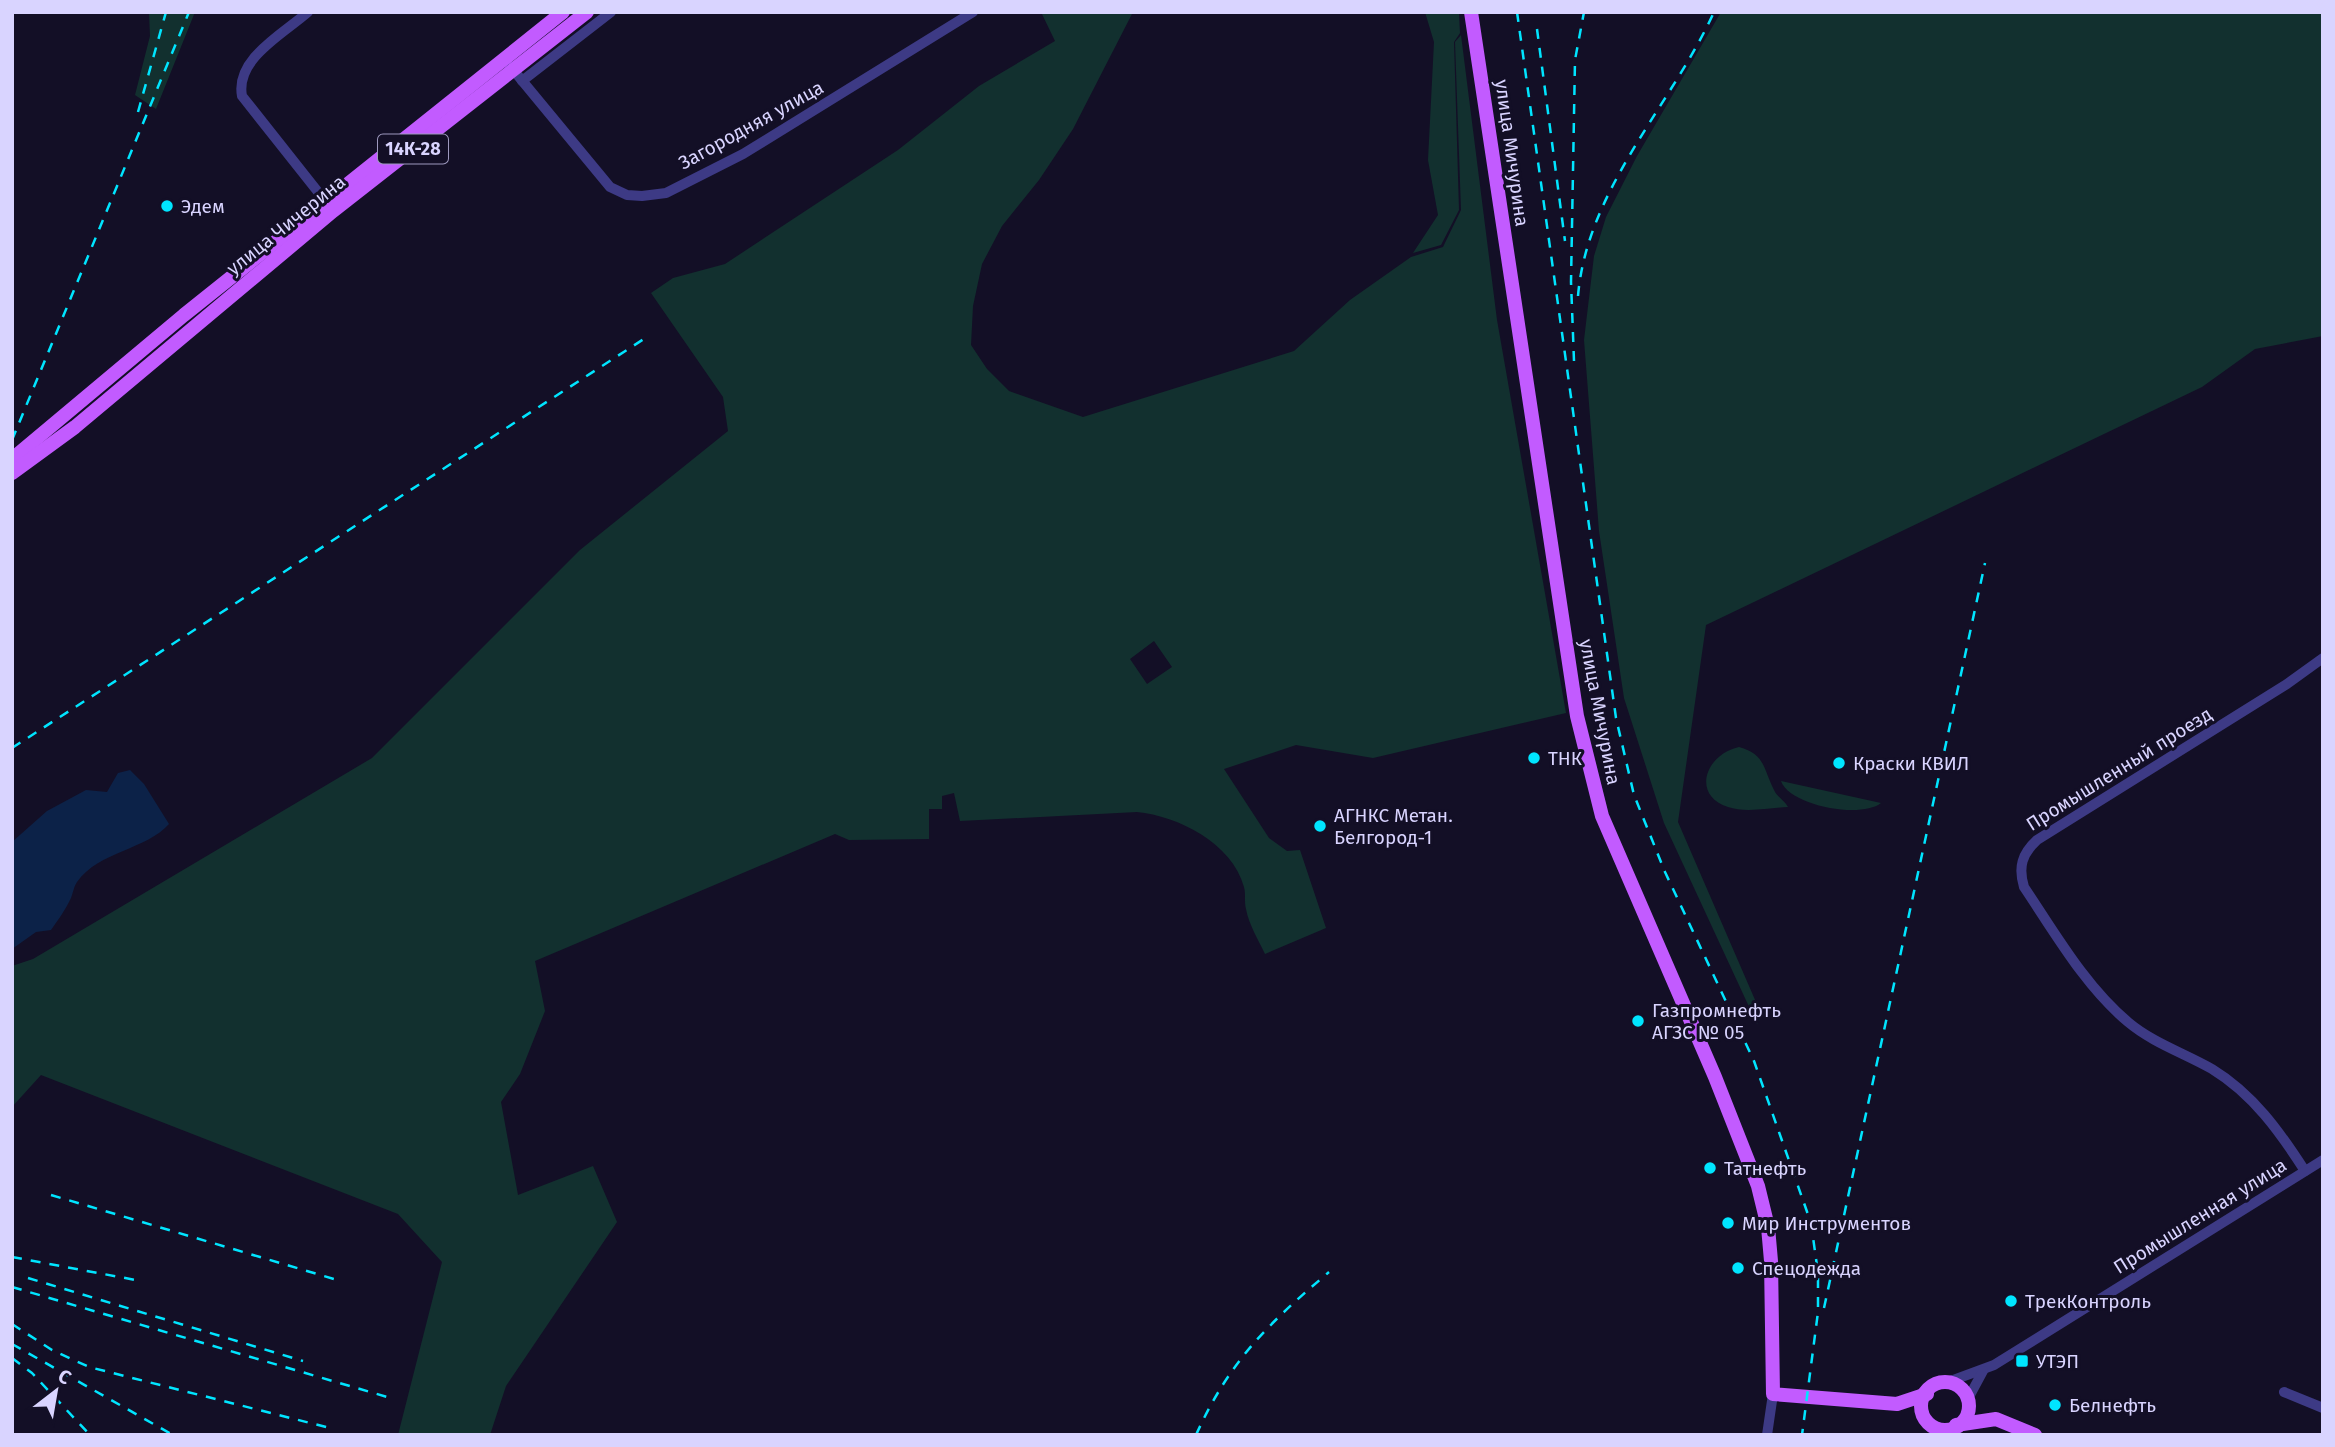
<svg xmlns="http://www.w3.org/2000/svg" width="2335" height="1447" viewBox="0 0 2335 1447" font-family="'Fira Sans',sans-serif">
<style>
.green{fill:#12302f;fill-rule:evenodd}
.water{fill:#0c2248}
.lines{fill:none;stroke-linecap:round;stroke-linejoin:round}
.minor{stroke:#3d3a85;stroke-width:10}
.major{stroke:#c25bff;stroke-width:14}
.rail{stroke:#00e5ff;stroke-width:2.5;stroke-dasharray:10 9;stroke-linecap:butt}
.poi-dot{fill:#00e5ff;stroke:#130f26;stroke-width:2.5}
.labels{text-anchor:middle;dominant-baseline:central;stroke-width:6;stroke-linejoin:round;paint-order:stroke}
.shield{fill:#130f26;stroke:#9e99be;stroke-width:2}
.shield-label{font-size:18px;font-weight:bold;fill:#d9d4ff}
.street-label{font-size:19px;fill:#d9d4ff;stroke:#130f26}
.poi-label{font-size:19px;fill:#d9d4ff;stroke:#130f26;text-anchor:start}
</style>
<rect width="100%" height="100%" fill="#130f26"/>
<g class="green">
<path d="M149,12H195L156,109L135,95L150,36Z"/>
<path d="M1041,12H1133L1073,129L1039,180L1002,226L982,264L973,306L971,345L987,369L1009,391L1083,417L1294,351L1350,300L1411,257L1443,247L1461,210L1455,42L1461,35L1497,320L1566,713L1373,758L1296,745L1224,769L1269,838L1287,851L1300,850L1326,928L1265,954C1258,939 1249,925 1246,909C1244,902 1246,894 1244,887C1232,843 1178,816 1137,812L960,821L954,793L942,796V809H929V839L849,840L835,834L535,961L545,1011L520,1074L501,1102L518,1195L593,1166L617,1222L506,1386L490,1435H398L442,1262L398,1214L41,1075L12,1107V966L33,959L372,758L580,550L728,431L723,397L651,293L673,278L725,264L898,150L979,86L1055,41ZM1154,641L1172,667L1147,684L1130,659Z"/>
<path d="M1425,12L1459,14L1460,33L1454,42L1459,210L1441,245L1413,253L1438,215L1428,160L1434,42Z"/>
<path d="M1721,12H2323V336L2255,349L2202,387L1706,625L1678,822L1762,1016L1757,1024L1664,823L1624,698L1599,531L1584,340L1594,256L1606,217L1637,156Z"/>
<path d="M1739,747C1765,754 1763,768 1774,790C1777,797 1785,801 1788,807C1770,808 1745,813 1728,807C1692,796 1704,755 1739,747Z"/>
<path d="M1781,781L1881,803C1861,819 1790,806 1781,781Z"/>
</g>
<path class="water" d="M130,770L144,784L169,824C146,850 99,851 77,882C74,886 73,893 71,898C66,909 58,920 51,930L36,932L12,949V842L47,811L86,790L107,792L118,773Z"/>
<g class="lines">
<g class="minor">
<path d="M308,12C283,34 235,59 242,96L326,202"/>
<path d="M510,66L610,187L627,195L642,196L666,193L743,154L973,12"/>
<path d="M522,81L611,12"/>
<path d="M2305,1171C2280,1132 2253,1094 2212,1069C2184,1053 2153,1043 2128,1022C2085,986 2055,933 2024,887C2018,867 2022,854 2037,840L2287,684L2323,658"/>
<path d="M1948,1382L1994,1365L2323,1160"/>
<path d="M2284,1392L2323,1408"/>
<path d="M1969,1397L1983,1371"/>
<path d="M1767,1435L1773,1394"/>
</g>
<g class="major">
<path d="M1471,12L1577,716L1602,816L1715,1077L1758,1186L1768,1227L1771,1261L1773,1394L1897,1404L1927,1394"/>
<path d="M12,459L184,315L563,12"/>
<path d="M12,473L75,427L333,211L587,12"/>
<circle cx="1945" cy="1406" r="24"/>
<path d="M1956,1425L1996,1419L2035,1435"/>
</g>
<g class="rail">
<path d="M1517,12L1616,718L1634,795L1665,872L1754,1061L1811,1223L1818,1273V1312L1802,1435"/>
<path d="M1537,29L1565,241"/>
<path d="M138,112L166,12"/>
<path d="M1578,296C1587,189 1671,106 1714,12"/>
<path d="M1574,361L1571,282L1575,60L1584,12"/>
<path d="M12,440L189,12"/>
<path d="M12,748L650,335"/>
<path d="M51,1195L334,1279"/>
<path d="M12,1257L141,1281"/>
<path d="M28,1278L303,1361"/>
<path d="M12,1287L394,1399"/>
<path d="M1824,1308L1985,563"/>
<path d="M12,1324L52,1350L89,1367L330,1428"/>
<path d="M12,1344L173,1435"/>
<path d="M12,1358L32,1373L90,1435"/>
<path d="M1196,1435C1230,1360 1268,1324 1329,1272"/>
</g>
</g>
<g class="poi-dot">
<circle cx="167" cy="206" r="7"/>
<circle cx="1534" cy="758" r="7"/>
<circle cx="1839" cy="763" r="7"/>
<circle cx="1320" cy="826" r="7"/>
<circle cx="1638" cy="1021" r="7"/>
<circle cx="1710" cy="1168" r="7"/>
<circle cx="1728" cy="1223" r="7"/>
<circle cx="1738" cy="1268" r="7"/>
<circle cx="2011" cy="1301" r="7"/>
<rect x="2015" y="1354" width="14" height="14" rx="3.5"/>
<circle cx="2055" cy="1405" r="7"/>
</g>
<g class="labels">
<rect class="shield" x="378" y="134.5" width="70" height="29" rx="5"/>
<g class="shield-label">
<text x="413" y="149">14К-28</text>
</g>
<g class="street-label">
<text transform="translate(751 125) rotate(-29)">Загородняя улица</text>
<text transform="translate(1512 153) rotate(82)">улица Мичурина</text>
<text transform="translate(286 225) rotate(-39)">улица Чичерина</text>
<text transform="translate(1600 712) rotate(79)">улица Мичурина</text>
<text transform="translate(2119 769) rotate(-32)">Промышленный проезд</text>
<text transform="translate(2200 1216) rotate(-32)">Промышленная улица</text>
</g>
<g class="poi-label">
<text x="181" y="206">Эдем</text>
<text x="1548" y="758">ТНК</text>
<text x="1853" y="763">Краски КВИЛ</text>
<text x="1334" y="815">АГНКС Метан.<tspan x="1334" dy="22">Белгород-1</tspan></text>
<text x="1652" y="1010">Газпромнефть<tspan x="1652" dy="22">АГЗС № 05</tspan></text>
<text x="1724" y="1168">Татнефть</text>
<text x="1742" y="1223">Мир Инструментов</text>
<text x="1752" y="1268">Спецодежда</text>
<text x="2025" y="1301">ТрекКонтроль</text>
<text x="2036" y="1361">УТЭП</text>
<text x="2069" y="1405">Белнефть</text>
</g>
</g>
<rect width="2335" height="1447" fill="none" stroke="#d9d4ff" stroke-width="28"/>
<g transform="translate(56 1391) rotate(31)" stroke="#130f26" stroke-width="5" paint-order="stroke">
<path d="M0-5L12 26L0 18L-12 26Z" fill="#d9d4ff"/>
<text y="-10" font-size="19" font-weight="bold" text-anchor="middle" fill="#d9d4ff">С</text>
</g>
</svg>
